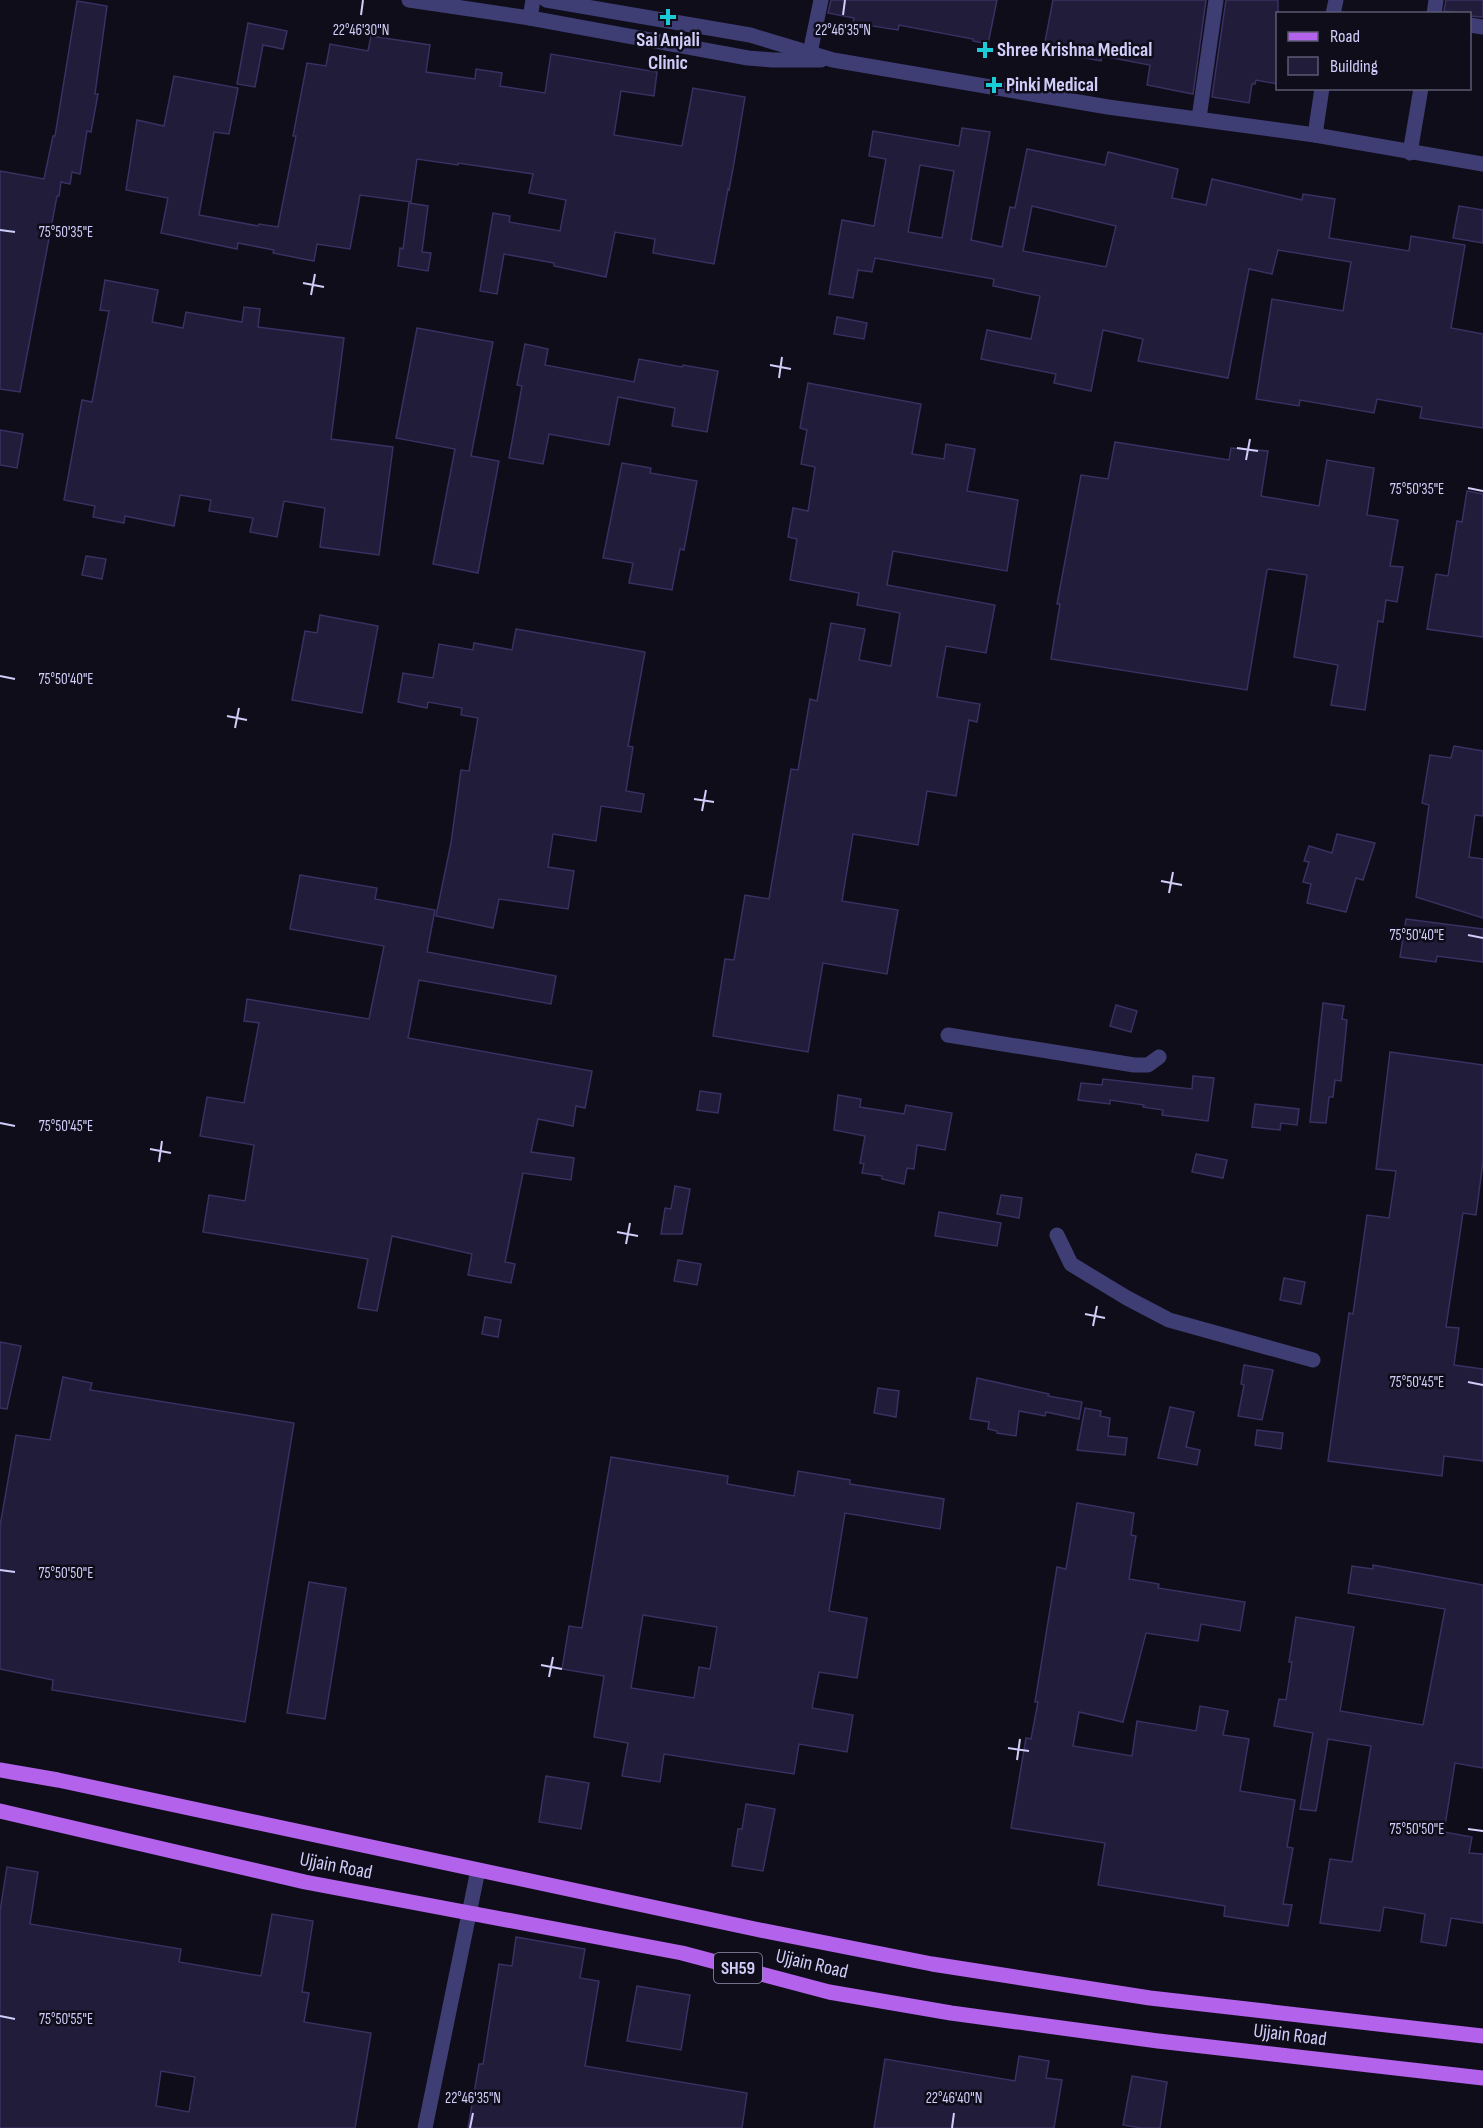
<svg xmlns="http://www.w3.org/2000/svg" width="1483" height="2128" viewBox="0 0 1483 2128" font-family="'Sofia Sans Condensed',sans-serif">
<style>
.building{fill:#201c39;stroke:#383162;stroke-width:1.5;fill-rule:evenodd}
.lines{fill:none;stroke-linecap:round;stroke-linejoin:round}
.minor{stroke:#3e3e74;stroke-width:15}
.major{stroke:#b262eb;stroke-width:15}
.ticks{fill:none;stroke:#d0cdf9;stroke-width:2}
.poi-dot{fill:#1bccd6;stroke:#0f0d1a;stroke-width:2}
.labels{text-anchor:middle;dominant-baseline:central;stroke-width:5;stroke-linejoin:round;paint-order:stroke}
.shield{fill:#0f0d1a;stroke:#9693b6;stroke-width:1.5}
.shield-label{font-size:18px;font-weight:bold;fill:#d0cdf9}
.poi-label{font-size:20px;font-weight:bold;fill:#d0cdf9;stroke:#0f0d1a;text-anchor:start}
.street-label{font-size:20px;fill:#d0cdf9;stroke:#0f0d1a}
.ticks-label{font-size:15px;text-anchor:middle;fill:#d0cdf9;stroke:#0f0d1a;stroke-width:5;stroke-linejoin:round;paint-order:stroke}
</style>
<rect width="100%" height="100%" fill="#0f0d1a"/>
<g class="building">
<path d="M831,0H997L988,44L973,41V39L899,25L898,30L853,23L854,18L828,13Z"/>
<path d="M1053,0H1206L1193,94L1147,85L1150,65L1102,56L1101,61L1074,56L1075,53L1044,47Z"/>
<path d="M1226,0H1278V84L1256,80L1255,84H1252L1249,103L1212,97Z"/>
<path d="M1446,0H1483V17L1470,16V14L1444,11Z"/>
<path d="M77,1L107,6L95,94H98L91,132L87,131L80,174L72,172L70,184L61,182L59,196H57L20,392L0,389V171L44,179L53,136H55Z"/>
<path d="M248,23L287,31L283,49L263,45L255,87L237,84Z"/>
<path d="M371,36L430,45L426,72L475,79L476,69L502,73L500,86L545,93L551,54L657,72L654,96L621,91L614,135L682,146L693,88L745,97L734,163L729,190L728,189L714,264L653,253L655,239L615,232L606,277L554,266V263L504,254L497,294L480,291L493,213L510,216L509,222L560,231L566,200L529,193L533,174L458,163V165L417,159L411,202L360,195L350,249L317,244L314,261L273,253L274,250L238,243L237,249L161,233L168,198L126,190L137,120L164,126L174,76L238,88L229,134L214,132L199,215L258,226L259,224L278,227L296,136H293L307,63L326,66L330,44L368,51Z"/>
<path d="M962,128L990,132L971,240L1002,247L1010,207L1015,208L1027,149L1105,165L1108,152L1178,169L1172,198L1206,205L1212,179L1302,200L1303,194L1335,199L1329,238L1409,251L1411,236L1465,245L1451,328L1483,334V428L1420,418L1422,407L1377,399L1374,413L1300,400L1299,406L1256,399L1272,299L1343,311L1351,262L1278,250L1272,274L1249,269L1228,378L1138,361L1143,339L1103,330L1091,391L1054,383L1056,374L981,359L987,330L1031,339L1040,296L993,286L994,279L875,258L872,272L858,270L853,298L829,294L842,220L874,226L886,159L869,156L873,131L959,146ZM920,165L954,171L942,238L908,232ZM1032,206L1116,226L1106,267L1023,251Z"/>
<path d="M409,203L428,206L422,252L431,253L428,271L398,266L400,248L403,249Z"/>
<path d="M1459,206L1483,210V243L1453,238Z"/>
<path d="M105,280L158,290L152,322L183,328L186,312L242,322L244,307L260,309L258,327L344,338L331,439L393,447L379,555L320,547L325,508L284,501L277,537L250,532L253,518L209,511L211,500L180,495L174,526L125,516L124,523L93,517L95,506L64,500L82,400L92,402L109,311L100,310Z"/>
<path d="M837,317L867,323L864,339L834,334Z"/>
<path d="M417,328L493,342L471,456L499,461L478,573L433,564L455,449L396,438Z"/>
<path d="M525,344L548,349L545,365L634,382L639,359L682,367L683,365L718,371L707,432L672,426L675,408L618,397L609,445L549,434L543,464L509,458L522,386L517,385Z"/>
<path d="M808,383L921,404L912,454L944,459L946,444L975,449L967,491L1018,500L1007,571L893,551L887,585L995,605L986,653L946,646L937,697L980,704L977,722L969,720L956,796L927,791L918,845L853,834L842,901L898,910L887,974L823,963L808,1052L713,1036L725,959L734,960L745,895L769,899L791,769L798,770L810,699L817,701L831,623L865,629L859,660L891,666L900,613L857,605L859,593L790,580L797,539L788,537L793,508L808,511L815,467L801,464L807,430L800,428Z"/>
<path d="M0,430L23,434L17,468L0,465Z"/>
<path d="M1115,442L1229,460L1231,448L1268,451L1261,496L1319,506L1327,460L1374,468L1367,515L1398,520L1390,566L1403,567L1397,602L1386,600L1383,622L1378,621L1365,710L1331,705L1338,665L1294,657L1307,575L1269,569L1267,570L1247,690L1051,659L1060,604H1057L1081,475L1108,479Z"/>
<path d="M622,463L651,468L650,473L697,481L684,550L680,549L672,590L629,583L633,563L603,558Z"/>
<path d="M1467,491L1483,494V637L1427,629L1436,574L1448,576L1457,521L1462,522Z"/>
<path d="M86,556L106,559L102,579L82,575Z"/>
<path d="M320,615L378,626L362,713L292,700L305,631L317,633Z"/>
<path d="M516,629L645,652L628,746L633,747L626,791L644,794L641,812L601,806L596,841L553,834L548,867L574,871L568,909L499,899L493,928L436,916L451,843L461,770L469,771L478,718L461,715L462,708L428,702L427,708L398,702L403,673L433,678L439,644L473,650L474,643L512,650Z"/>
<path d="M1454,746L1483,751V816L1475,815L1469,857L1483,859V918L1416,897L1429,805L1422,803L1430,755L1451,758Z"/>
<path d="M1337,834L1375,843L1363,880L1356,878L1346,912L1307,903L1311,884L1303,882L1309,862L1304,861L1309,846L1332,853Z"/>
<path d="M300,875L377,888L375,899L435,910L427,952L556,976L551,1004L419,980L408,1038L592,1071L585,1108L576,1106L573,1126L538,1119L531,1152L574,1158L571,1180L523,1173L505,1262L515,1264L511,1283L468,1275L472,1254L392,1236L377,1311L358,1308L368,1259L203,1232L209,1195L245,1201L254,1145L200,1136L207,1097L244,1103L259,1023L244,1021L247,999L369,1019L384,946L290,929Z"/>
<path d="M1406,919L1483,929V962L1437,956L1436,962L1400,957Z"/>
<path d="M1323,1003L1344,1006L1342,1019L1347,1020L1341,1081L1335,1080L1333,1097H1329L1326,1123L1310,1122Z"/>
<path d="M1116,1005L1137,1011L1131,1032L1110,1026Z"/>
<path d="M1390,1052L1483,1065V1161L1476,1215L1463,1213L1446,1327L1459,1328L1454,1365L1483,1369V1461L1444,1456L1442,1476L1328,1461L1349,1313L1353,1314L1367,1215L1389,1218L1396,1171L1376,1169Z"/>
<path d="M1193,1076L1214,1078L1208,1121L1162,1115L1163,1110L1143,1107L1144,1105L1110,1100V1104L1078,1100L1081,1083L1102,1085L1103,1079L1192,1089Z"/>
<path d="M700,1091L721,1094L718,1113L697,1110Z"/>
<path d="M838,1095L861,1099L860,1107L904,1114L906,1105L952,1113L945,1150L917,1145L914,1169L907,1168L904,1184L882,1179V1176L862,1173L864,1164L860,1163L865,1136L834,1130Z"/>
<path d="M1255,1104L1299,1109L1297,1125L1281,1123L1280,1130L1252,1127Z"/>
<path d="M1196,1154L1227,1160L1223,1178L1192,1172Z"/>
<path d="M675,1186L690,1189L682,1234H661L665,1208L671,1209Z"/>
<path d="M1001,1195L1022,1198L1019,1218L997,1214Z"/>
<path d="M939,1212L1001,1223L997,1246L935,1236Z"/>
<path d="M678,1260L701,1264L697,1285L674,1281Z"/>
<path d="M1284,1278L1305,1282L1301,1304L1280,1300Z"/>
<path d="M485,1317L501,1320L498,1337L482,1334Z"/>
<path d="M0,1342L21,1346L7,1409L0,1408Z"/>
<path d="M1244,1365L1273,1370L1262,1420L1238,1416L1244,1385L1241,1384Z"/>
<path d="M63,1377L92,1383L90,1390L294,1423L245,1722L52,1690L53,1680L0,1669V1526L16,1435L50,1440Z"/>
<path d="M977,1378L1049,1394L1048,1396L1082,1402L1079,1419L1046,1412L1045,1416L1019,1411L1016,1436L997,1433V1431L988,1429L989,1422L970,1419Z"/>
<path d="M878,1388L899,1391L896,1417L874,1413Z"/>
<path d="M1170,1407L1194,1412L1186,1447L1200,1450L1197,1465L1158,1458Z"/>
<path d="M1085,1408L1101,1411L1100,1416L1110,1418L1108,1436L1127,1438L1125,1455L1077,1450Z"/>
<path d="M1257,1430L1283,1433L1281,1449L1255,1445Z"/>
<path d="M611,1457L728,1476L727,1484L794,1496L798,1471L850,1480V1484L944,1499L940,1529L845,1513L829,1611L867,1618L857,1678L819,1672L812,1708L853,1715L847,1752L799,1744L794,1774L664,1754L660,1782L622,1776L628,1743L594,1737L604,1676L562,1669L569,1626L582,1628ZM643,1615L717,1627L710,1669L699,1667L694,1698L631,1688Z"/>
<path d="M1077,1503L1134,1513L1131,1535L1136,1536L1129,1579L1159,1584L1158,1588L1245,1602L1240,1631L1201,1624L1198,1641L1146,1633L1123,1722L1079,1712L1073,1746L1132,1756L1137,1721L1196,1731L1200,1706L1228,1711L1223,1735L1249,1739L1240,1791L1295,1800L1287,1847L1293,1848L1283,1904L1292,1905L1288,1926L1224,1916L1225,1906L1098,1885L1105,1843L1011,1828L1026,1738L1031,1739L1038,1702H1035L1057,1567L1066,1569Z"/>
<path d="M1373,1565L1483,1585V1768L1455,1763L1444,1832L1472,1837L1469,1853L1483,1854V1923L1451,1918L1446,1946L1421,1942L1425,1914L1384,1907L1380,1931L1320,1923L1330,1859L1352,1862L1371,1746L1328,1739L1316,1811L1300,1809L1313,1733L1274,1726L1279,1699L1286,1700L1292,1662H1289L1296,1617L1354,1627L1340,1711L1423,1725L1445,1609L1348,1593L1352,1566L1373,1569Z"/>
<path d="M309,1582L346,1588L325,1719L287,1713Z"/>
<path d="M546,1776L589,1783L581,1829L539,1822Z"/>
<path d="M746,1804L775,1809L763,1871L732,1866L738,1829H742Z"/>
<path d="M7,1867L38,1872L30,1924L181,1949L179,1962L261,1976L272,1914L313,1921L302,1992L309,1993L304,2022L371,2033L355,2128H0V1911ZM161,2071L195,2077L189,2112L156,2106Z"/>
<path d="M516,1937L585,1949L580,1978L599,1981L585,2066L747,2093L742,2128H468L479,2064H483L499,1964L512,1966Z"/>
<path d="M637,1986L690,1995L681,2050L627,2041Z"/>
<path d="M1019,2056L1049,2061L1046,2078L1062,2080L1054,2128H874L885,2059L1015,2081Z"/>
<path d="M1132,2076L1167,2082L1160,2128H1141L1123,2125Z"/>
</g>
<g class="lines">
<g class="minor">
<path d="M409,0L530,18L748,58L773,60H821"/>
<path d="M546,0L750,35L833,60L1108,107L1315,135L1483,164"/>
<path d="M1333,14L1336,0"/>
<path d="M1434,14L1436,0"/>
<path d="M530,18L533,0"/>
<path d="M1470,25L1483,27"/>
<path d="M810,53L821,0"/>
<path d="M1199,118L1216,0"/>
<path d="M1315,135L1322,88"/>
<path d="M1410,153L1421,88"/>
<path d="M948,1035L1134,1065H1148L1159,1057"/>
<path d="M1057,1235L1071,1264L1127,1298L1169,1320L1313,1360"/>
<path d="M425,2128L478,1870"/>
</g>
<g class="major">
<path d="M0,1770L58,1780L755,1929L932,1964L1150,1998L1483,2036"/>
<path d="M0,1811L305,1882L682,1953L829,1992L951,2013L1158,2041L1483,2078"/>
</g>
</g>
<path class="ticks" d="M361,15L363,0M843,15L845,0M0,230L15,232M303,283L324,287M311,295L315,274M770,365L791,369M779,378L782,357M1237,448L1258,451M1246,460L1250,439M1468,488L1483,491M0,676L15,679M227,716L247,720M235,728L239,708M694,799L714,802M702,811L706,790M1161,881L1182,885M1169,893L1173,872M1468,935L1483,938M0,1123L15,1126M150,1149L171,1153M159,1162L162,1141M617,1232L638,1236M626,1244L630,1223M1085,1314L1105,1318M1093,1326L1097,1306M1468,1382L1483,1385M0,1570L15,1572M541,1665L562,1669M549,1677L553,1657M1008,1748L1029,1751M1017,1760L1020,1739M1468,1829L1483,1831M0,2016L15,2019M470,2128L473,2113M952,2128L954,2113"/>
<g class="poi-dot">
<path d="M665 8h6v6h6v6h-6v6h-6v-6h-6v-6h6z"/>
<path d="M982 41h6v6h6v6h-6v6h-6v-6h-6v-6h6z"/>
<path d="M991 76h6v6h6v6h-6v6h-6v-6h-6v-6h6z"/>
</g>
<g class="labels">
<rect class="shield" x="714" y="1953" width="48" height="30" rx="4.5"/>
<g class="shield-label">
<text x="738" y="1968">SH59</text>
</g>
<g class="poi-label">
<text x="668" y="40" text-anchor="middle">Sai Anjali<tspan x="668" dy="23">Clinic</tspan></text>
<text x="997" y="50">Shree Krishna Medical</text>
<text x="1006" y="85">Pinki Medical</text>
</g>
<g class="street-label">
<text transform="translate(336 1866) rotate(11)">Ujjain Road</text>
<text transform="translate(812 1964) rotate(13)">Ujjain Road</text>
<text transform="translate(1290 2035) rotate(7)">Ujjain Road</text>
</g>
</g>
<g class="ticks-label">
<text x="361" y="35">22°46'30"N</text>
<text x="843" y="35">22°46'35"N</text>
<text x="66" y="237">75°50'35"E</text>
<text x="1417" y="494">75°50'35"E</text>
<text x="66" y="684">75°50'40"E</text>
<text x="1417" y="940">75°50'40"E</text>
<text x="66" y="1131">75°50'45"E</text>
<text x="1417" y="1387">75°50'45"E</text>
<text x="66" y="1578">75°50'50"E</text>
<text x="1417" y="1834">75°50'50"E</text>
<text x="66" y="2024">75°50'55"E</text>
<text x="473" y="2103">22°46'35"N</text>
<text x="954" y="2103">22°46'40"N</text>
</g>
<rect x="1276" y="12" width="195" height="78" fill="#0f0d1a" stroke="#5c5a73" stroke-width="1.5"/>
<rect x="1288" y="32" width="30" height="9" fill="#b262eb" stroke="#5c5a73" stroke-width="1.5"/>
<text x="1330" y="42" font-size="18" fill="#d0cdf9">Road</text>
<rect x="1288" y="57" width="30" height="18" fill="#201c39" stroke="#5c5a73" stroke-width="1.5"/>
<text x="1330" y="72" font-size="18" fill="#d0cdf9">Building</text>
</svg>
